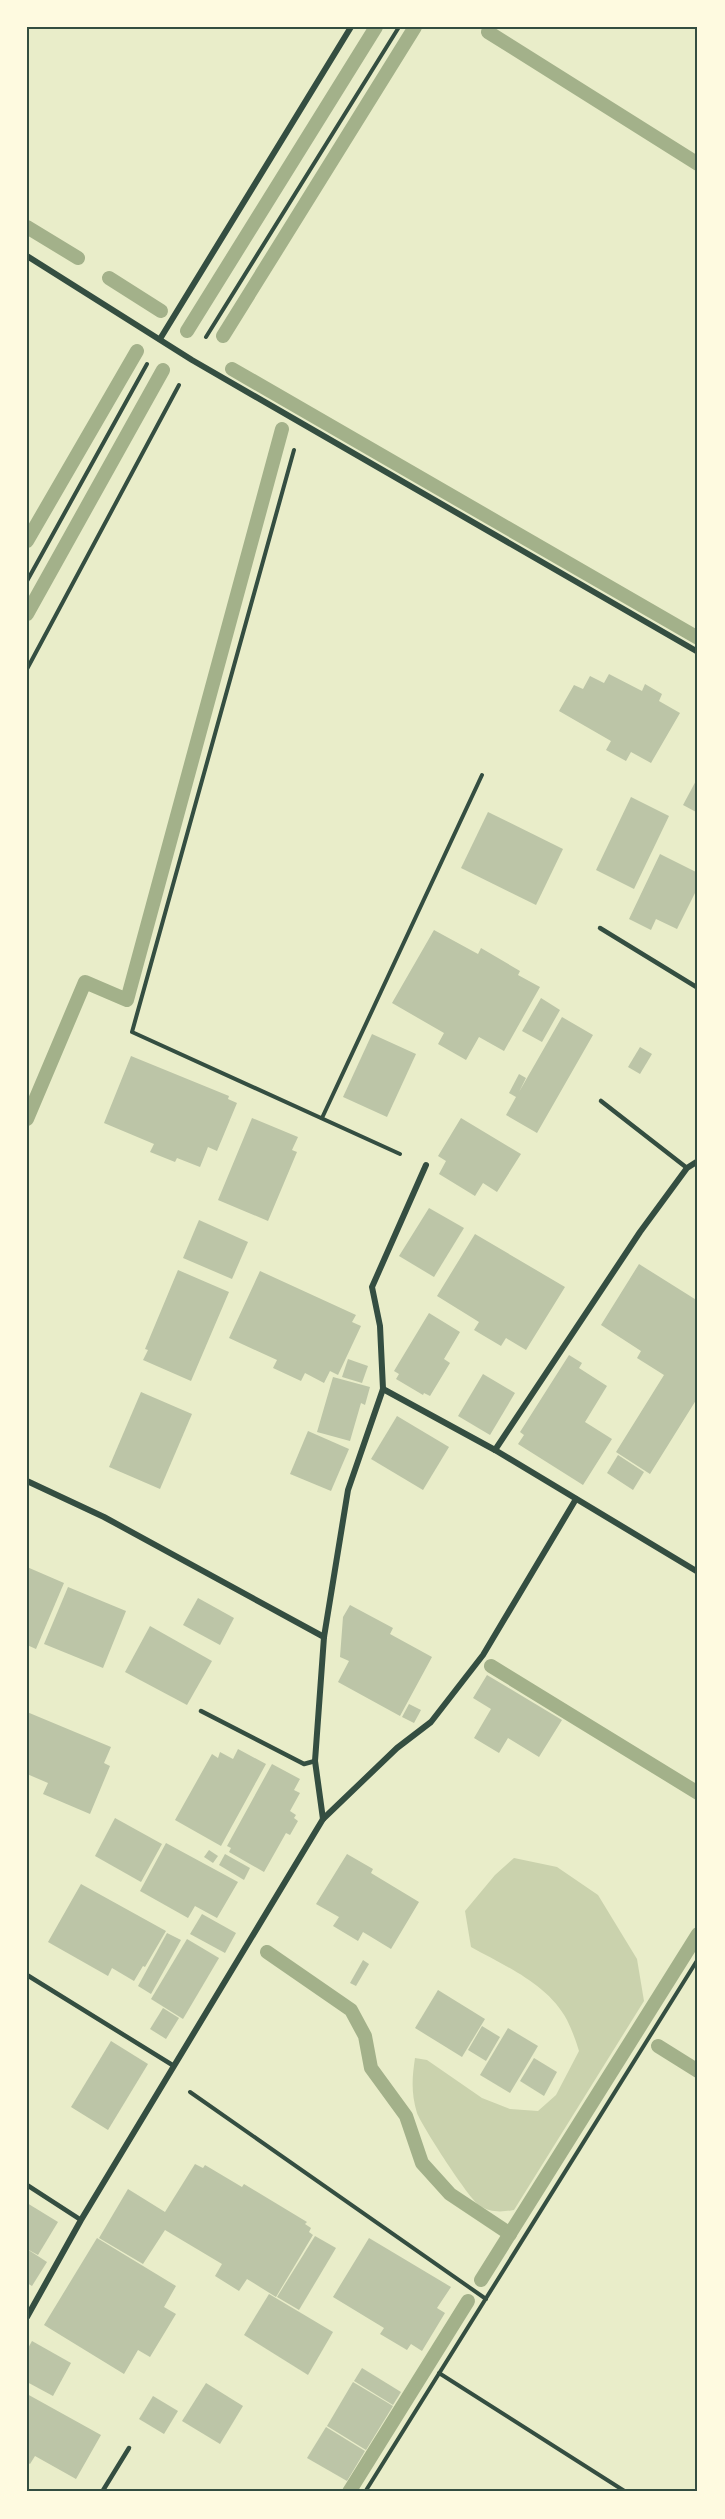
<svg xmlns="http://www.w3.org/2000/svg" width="725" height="2519" viewBox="0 0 725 2519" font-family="Montserrat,sans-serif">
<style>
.green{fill:#cad2ad}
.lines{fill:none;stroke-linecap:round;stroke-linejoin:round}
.stream{stroke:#a3b18a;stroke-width:14}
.building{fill:#bcc5a7}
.path{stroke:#344e41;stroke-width:4}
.service{stroke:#344e41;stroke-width:4.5}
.minor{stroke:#344e41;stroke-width:6}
.neatline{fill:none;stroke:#344e41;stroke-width:2}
</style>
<rect width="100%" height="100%" fill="#e9edc9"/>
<path class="green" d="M514,1858L557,1867L598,1895L637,1959L644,2001L514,2210C502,2212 490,2213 479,2205C469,2199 422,2126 417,2113C411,2093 412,2078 415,2058L427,2060L482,2098L510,2109L538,2111L556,2095L579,2051C576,2041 572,2030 567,2020C548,1984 505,1966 471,1947L465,1911L495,1875Z"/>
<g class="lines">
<g class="stream">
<path d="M488,32L698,164"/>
<path d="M27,227L78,258"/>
<path d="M109,278L161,311"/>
<path d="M187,331L376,27"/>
<path d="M223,336L415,27"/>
<path d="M232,369L698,638"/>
<path d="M27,541L137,351"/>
<path d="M27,614L163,370"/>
<path d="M27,1119L85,982L127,1000L282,429"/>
<path d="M491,1666L698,1793"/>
<path d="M267,1952L351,2010L365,2036L371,2068L406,2116L422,2163L450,2194L510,2234"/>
<path d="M658,2046L698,2071"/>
<path d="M481,2280L698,1934"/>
<path d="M349,2492L468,2301"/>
</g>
</g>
<g class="building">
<path d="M609,674L642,691L645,684L662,694L659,701L680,713L651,763L631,752L626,761L606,750L611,741L559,711L574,685L583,689L590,676L604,683Z"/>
<path d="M698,777V813L683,805Z"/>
<path d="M631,797L669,816L634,889L596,870Z"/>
<path d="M488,812L563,849L536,905L461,868Z"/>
<path d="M660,854L698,873V887L677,929L656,919L651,930L629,919Z"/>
<path d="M434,930L478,954L481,948L520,971L518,975L540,987L504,1051L479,1037L466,1060L438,1044L444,1033L392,1003Z"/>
<path d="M541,998L560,1010L542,1042L522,1031Z"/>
<path d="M562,1017L593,1035L537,1133L506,1115L516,1097L509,1093L519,1074L526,1078L519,1092Z"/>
<path d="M372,1034L416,1054L387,1117L343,1097Z"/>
<path d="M640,1047L652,1054L640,1074L628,1067Z"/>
<path d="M131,1056L229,1096L228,1099L237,1103L217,1151L208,1147L200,1167L177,1158L175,1162L150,1152L154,1144L104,1123Z"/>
<path d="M252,1118L298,1137L292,1150L297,1152L268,1221L218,1200Z"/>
<path d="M461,1118L521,1154L497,1192L483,1183L475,1196L439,1174L446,1161L438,1156Z"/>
<path d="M429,1208L464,1228L434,1277L399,1256Z"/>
<path d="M199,1220L248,1242L232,1279L183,1258Z"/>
<path d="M475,1234L565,1287L526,1350L506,1338L501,1346L474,1330L479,1322L437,1296Z"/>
<path d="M639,1264L698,1301V1397L650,1474L616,1452L664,1375L637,1358L641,1351L601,1325Z"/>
<path d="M178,1270L229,1292L191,1381L143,1360L148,1350L145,1349Z"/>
<path d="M260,1271L356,1315L352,1322L361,1326L338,1375L330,1371L324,1383L305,1373L301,1381L273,1368L277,1360L229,1338Z"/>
<path d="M429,1313L460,1332L444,1359L450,1363L430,1396L424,1393L423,1395L396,1379L399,1374L394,1371Z"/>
<path d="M569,1355L582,1363L579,1368L607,1386L585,1422L612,1439L583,1485L518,1444L524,1435L520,1432Z"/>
<path d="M348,1359L368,1366L362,1383L342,1377Z"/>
<path d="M483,1374L515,1393L490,1435L458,1416Z"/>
<path d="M333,1377L370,1387L365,1405L361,1403L350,1441L317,1432Z"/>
<path d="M141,1392L192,1414L160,1489L109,1467Z"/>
<path d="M397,1416L449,1447L423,1490L371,1459Z"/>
<path d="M308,1431L349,1449L331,1491L290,1474Z"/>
<path d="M618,1455L644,1472L633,1490L607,1473Z"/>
<path d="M27,1567L64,1583L36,1649L27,1645Z"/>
<path d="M68,1587L126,1611L103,1668L44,1644Z"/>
<path d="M198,1598L234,1618L220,1645L183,1625Z"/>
<path d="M350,1605L393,1628L390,1634L432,1657L400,1716L338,1682L349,1661L340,1657L343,1617Z"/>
<path d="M150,1626L212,1661L187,1705L125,1672Z"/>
<path d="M487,1675L562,1720L539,1757L508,1738L499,1753L474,1738L491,1709L473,1698Z"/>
<path d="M409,1704L421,1710L414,1723L402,1717Z"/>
<path d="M27,1712L111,1747L104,1763L110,1766L90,1814L43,1794L48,1783L27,1774Z"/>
<path d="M238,1749L266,1764L221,1846L175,1820L212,1754L218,1758L220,1752L233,1759Z"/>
<path d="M272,1764L300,1779L294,1790L300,1793L290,1811L296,1815L294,1818L298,1821L290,1835L286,1833L264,1872L229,1852L231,1848L227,1846Z"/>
<path d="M115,1818L162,1844L141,1882L95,1856Z"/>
<path d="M166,1843L238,1882L217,1918L195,1906L188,1918L140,1891Z"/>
<path d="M209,1850L218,1856L213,1863L204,1857Z"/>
<path d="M225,1854L250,1868L244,1880L219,1865Z"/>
<path d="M347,1854L373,1869L371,1873L419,1902L391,1949L363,1932L358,1941L333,1926L339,1917L316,1904Z"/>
<path d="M81,1884L166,1931L145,1967L143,1966L134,1981L112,1968L108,1976L48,1942Z"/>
<path d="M202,1914L236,1933L225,1953L190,1934Z"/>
<path d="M167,1933L181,1940L151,1994L138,1986Z"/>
<path d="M187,1939L219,1958L183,2019L151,1999Z"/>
<path d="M363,1960L369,1964L356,1986L350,1983Z"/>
<path d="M438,1990L485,2019L462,2057L415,2028Z"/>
<path d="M163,2008L179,2018L166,2039L150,2029Z"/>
<path d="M482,2026L500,2037L486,2061L468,2050Z"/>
<path d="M508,2028L538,2046L510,2093L480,2075Z"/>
<path d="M111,2041L148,2064L108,2130L71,2107Z"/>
<path d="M534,2058L557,2072L544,2096L520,2081Z"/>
<path d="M195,2164L203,2168L205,2165L242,2187L244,2184L307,2222L305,2224L311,2228L309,2232L313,2235L276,2297L247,2279L239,2291L215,2276L222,2264L165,2230L143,2264L99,2238L128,2189L165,2212Z"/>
<path d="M27,2203L58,2222L38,2255L27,2249Z"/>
<path d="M315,2236L336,2248L299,2310L277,2297Z"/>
<path d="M97,2238L176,2286L164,2307L176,2314L150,2357L138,2350L124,2374L44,2325Z"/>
<path d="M369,2238L451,2287L437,2308L445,2313L422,2351L411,2344L407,2350L380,2334L384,2328L333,2297Z"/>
<path d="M27,2249L47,2262L32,2286L27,2283Z"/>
<path d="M269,2294L333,2332L308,2375L244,2335Z"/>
<path d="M32,2341L71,2363L53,2396L27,2382V2350Z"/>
<path d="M362,2368L401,2392L393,2405L354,2381Z"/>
<path d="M353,2382L393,2406L366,2450L327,2426Z"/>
<path d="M206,2383L243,2406L220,2444L182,2421Z"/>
<path d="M27,2394L101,2435L76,2479L35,2456L30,2464L27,2462Z"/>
<path d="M153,2396L178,2411L164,2434L139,2419Z"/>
<path d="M326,2427L365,2451L347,2481L307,2458Z"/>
</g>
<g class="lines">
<g class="path">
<path d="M206,337L399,27"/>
<path d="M294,450L132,1032L400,1154"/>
<path d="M27,581L147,364"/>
<path d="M27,669L179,385"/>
<path d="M322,1118L482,775"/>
<path d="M190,2092L486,2299"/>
<path d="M439,2373L626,2492"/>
<path d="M365,2492L698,1959"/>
</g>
<g class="service">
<path d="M600,928L698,988"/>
<path d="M601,1101L687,1168"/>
<path d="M201,1711L304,1764L315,1761"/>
<path d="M27,1975L174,2066"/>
<path d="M27,2185L81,2220"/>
<path d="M102,2492L129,2448"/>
</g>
<g class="minor">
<path d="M27,256L192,360L698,652"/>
<path d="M160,339L351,27"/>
<path d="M383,1389L495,1450L698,1572"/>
<path d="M495,1450L640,1232L687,1168L698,1161"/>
<path d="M27,1481L104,1517L324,1637"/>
<path d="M323,1819L397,1748L431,1722L483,1655L576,1499"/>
<path d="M27,2317L81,2220L323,1819L315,1761L324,1637L348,1490L383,1389L380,1326L372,1287L426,1165"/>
</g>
</g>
<rect width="725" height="2519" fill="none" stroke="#fefae0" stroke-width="57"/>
<rect x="28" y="28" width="668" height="2462" class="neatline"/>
</svg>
